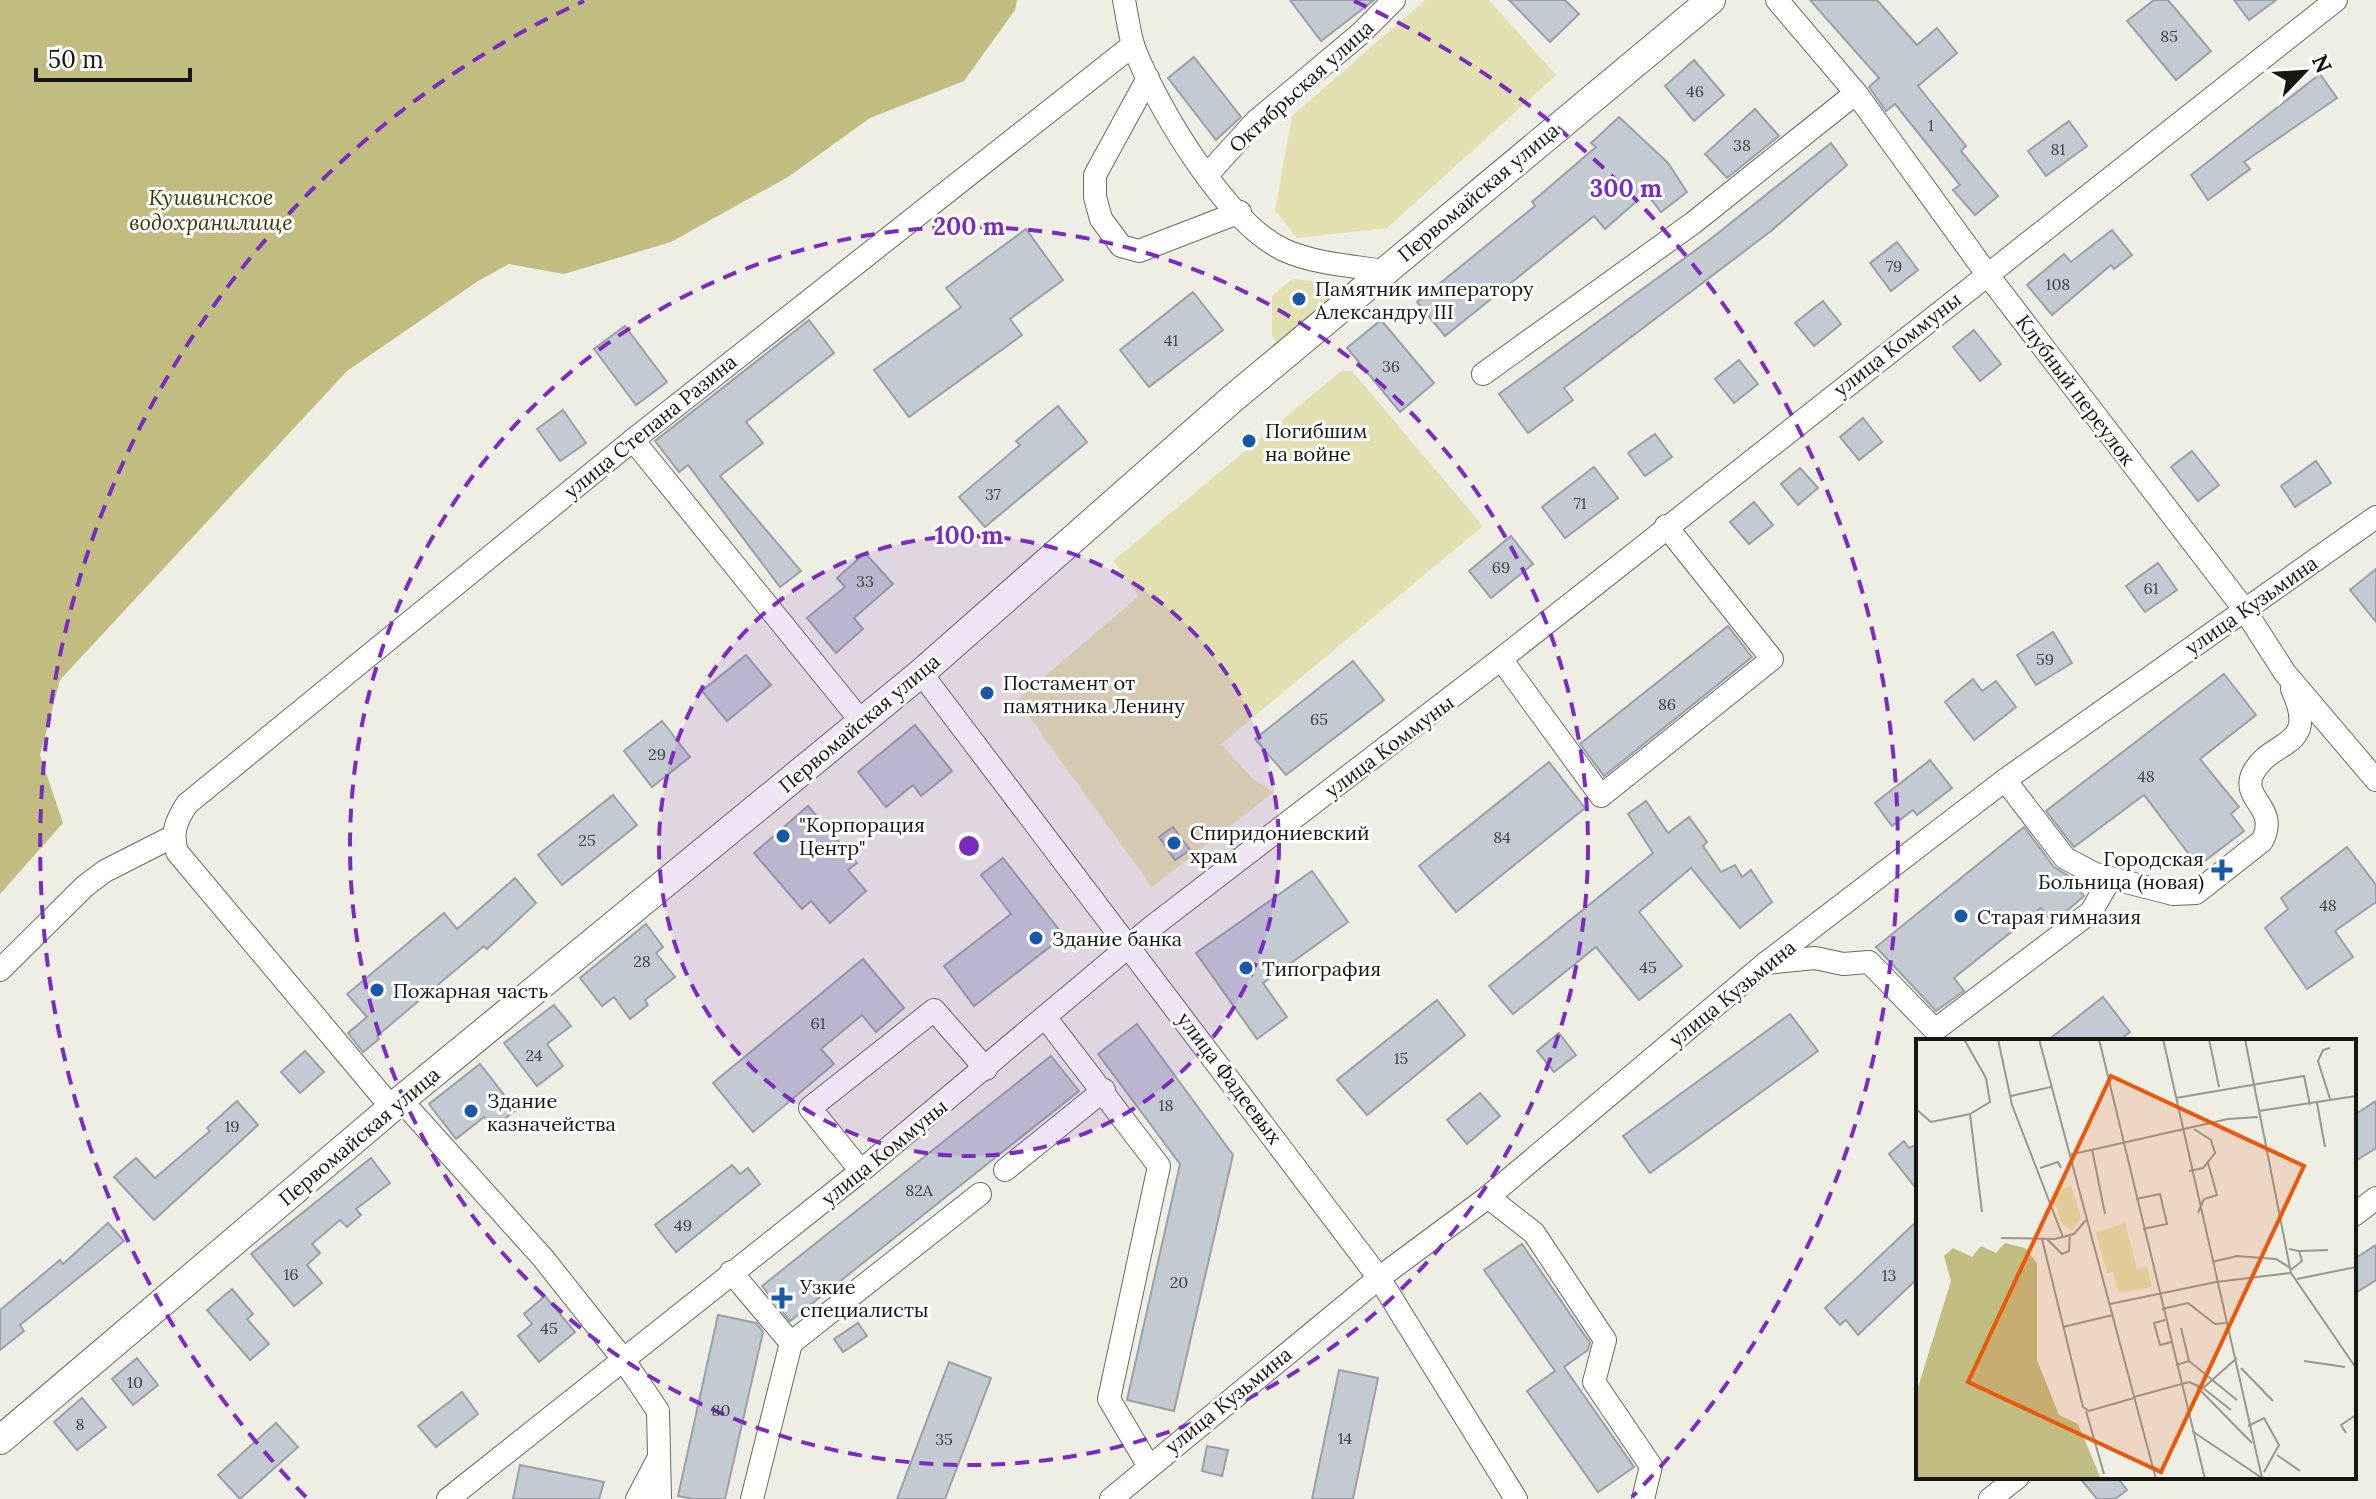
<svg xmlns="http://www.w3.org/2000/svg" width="2376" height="1499" viewBox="0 0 2376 1499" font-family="Lora,serif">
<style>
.green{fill:#e2e0b1}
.water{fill:#c1bd80}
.building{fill:#c4cad2;stroke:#9ba0a8;stroke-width:2}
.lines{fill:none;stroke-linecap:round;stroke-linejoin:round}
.minor-casing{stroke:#6a6a61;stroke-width:24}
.major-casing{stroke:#6a6a61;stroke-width:30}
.minor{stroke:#fff;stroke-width:22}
.major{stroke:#fff;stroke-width:28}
.ring{fill:none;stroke:#7b2cbf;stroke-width:4;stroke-dasharray:14 10}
.poi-dot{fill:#1758a9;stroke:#fff;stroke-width:3}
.labels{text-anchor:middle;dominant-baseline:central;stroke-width:6;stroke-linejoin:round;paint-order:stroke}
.number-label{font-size:16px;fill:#424342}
.street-label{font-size:20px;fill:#161612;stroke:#fff}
.poi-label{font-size:20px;fill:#161612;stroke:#fff;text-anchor:start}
.water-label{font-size:22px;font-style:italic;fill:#3d3907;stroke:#fff}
.inset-road{fill:none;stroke:#989890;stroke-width:2}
.view{fill:#e8590c;fill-opacity:0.15;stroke:#e8590c;stroke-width:4}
.inset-edge{fill:none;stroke:#161612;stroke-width:4}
.centre{fill:#7b2cbf;stroke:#fff;stroke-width:4}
.ring-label{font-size:24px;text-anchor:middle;font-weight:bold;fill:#7b2cbf;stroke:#fff;stroke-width:6;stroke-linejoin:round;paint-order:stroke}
</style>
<rect width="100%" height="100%" fill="#eeeee4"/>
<g class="green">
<path d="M1425,0H1489L1556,75L1387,228L1297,238L1275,210L1292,116Z"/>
<path d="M1292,279L1334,283L1341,292L1278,345L1272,336V296Z"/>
<path d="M1341,371H1352L1483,526L1221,744L1253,779L1274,792L1152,887L1017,700L1139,596L1113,561Z"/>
</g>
<path class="water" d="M0,0H1017L1015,10L964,81L870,118L788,177L671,242L564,274L509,264L478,281L347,371L60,680L40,755L63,823L0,894Z"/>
<g class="building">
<path d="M1290,0H1374L1321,41Z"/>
<path d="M1509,0H1565L1579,14L1550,42Z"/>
<path d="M1810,0H1877L1917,45L1937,28L1957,53L1918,86L1966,146L1961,151L1998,196L1975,215L1953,190L1960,185L1895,104L1886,111L1869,87L1879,78Z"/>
<path d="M2154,0H2168L2211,51L2176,80L2127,21Z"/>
<path d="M2234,0H2276L2249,20Z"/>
<path d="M1194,57L1241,117L1216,140L1168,78Z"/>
<path d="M1694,60L1724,95L1694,121L1665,86Z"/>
<path d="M2320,74L2337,98L2244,162L2250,169L2208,200L2191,175Z"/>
<path d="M1755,109L1779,136L1727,178L1705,154Z"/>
<path d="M1619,117L1668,163L1687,192L1661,212L1646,193L1605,229L1594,216L1445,336L1417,302L1535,206L1532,202L1596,147L1591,143Z"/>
<path d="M2069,121L2087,146L2046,176L2028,151Z"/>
<path d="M1831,143L1847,165L1771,231L1564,388L1573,400L1528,433L1499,394L1708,241Z"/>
<path d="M1026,229L1063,280L1010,319L1022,335L909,417L874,370L961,307L946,288Z"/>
<path d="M2112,230L2132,255L2114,269L2111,265L2052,315L2027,285L2064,254L2071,262Z"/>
<path d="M1897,242L1918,270L1891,291L1870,263Z"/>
<path d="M1193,292L1223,330L1149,387L1120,350Z"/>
<path d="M1823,301L1841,324L1814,346L1795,323Z"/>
<path d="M809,320L834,353L746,422L763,443L720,476L801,571L780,587L688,465L679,472L655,441Z"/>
<path d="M1381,320L1434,383L1400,412L1347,348Z"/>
<path d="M625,326L667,382L636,405L594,349Z"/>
<path d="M1974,330L2001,364L1980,381L1953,347Z"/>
<path d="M1739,360L1758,384L1734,403L1715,379Z"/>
<path d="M1058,406L1087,442L985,527L959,497L1020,445L1016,441Z"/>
<path d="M563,410L586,443L560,461L537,429Z"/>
<path d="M1863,418L1882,442L1859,460L1840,437Z"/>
<path d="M1655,434L1672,457L1645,476L1628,453Z"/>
<path d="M2192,451L2219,485L2198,501L2171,467Z"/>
<path d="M2316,461L2331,483L2295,507L2281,486Z"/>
<path d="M1594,467L1618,498L1565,538L1542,507Z"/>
<path d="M1800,468L1818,488L1798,505L1781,484Z"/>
<path d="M1754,502L1773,525L1749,544L1730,522Z"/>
<path d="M1511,536L1533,564L1491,598L1469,571Z"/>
<path d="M865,553L893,584L854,618L863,629L836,653L807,618L845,587L837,578Z"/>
<path d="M2158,563L2177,590L2145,612L2126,586Z"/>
<path d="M2376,569V622L2350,590Z"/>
<path d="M1728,626L1752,657L1604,776L1580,744Z"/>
<path d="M2053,632L2072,663L2036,685L2017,655Z"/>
<path d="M746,655L771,685L727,721L702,691Z"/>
<path d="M1353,661L1384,700L1286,775L1255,739Z"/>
<path d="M2224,674L2256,715L2200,759L2239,807L2231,814L2244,831L2198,866L2144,795L2074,847L2046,811Z"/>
<path d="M1973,679L1982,691L1996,681L2016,707L1974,740L1945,702Z"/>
<path d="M662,721L690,757L652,787L624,751Z"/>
<path d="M915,725L952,771L921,796L913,785L886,807L858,772Z"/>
<path d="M1930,760L1952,788L1917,815L1913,810L1892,826L1875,803Z"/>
<path d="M1549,762L1585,808L1456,912L1419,866Z"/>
<path d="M613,795L637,825L562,885L538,855Z"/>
<path d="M1646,801L1668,833L1689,817L1707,842L1703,846L1721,872L1735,865L1742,877L1751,870L1772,902L1740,928L1691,868L1639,912L1682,966L1639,1000L1596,947L1513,1014L1489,986L1653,853L1628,814Z"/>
<path d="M808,806L857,863L848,870L866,891L830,923L811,901L802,909L754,853Z"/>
<path d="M1173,827L1190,850L1175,860L1159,837Z"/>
<path d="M2024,827L2054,867L2067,875L2084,896L2053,923L2041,908L1954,978L1964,991L1936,1011L1876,947Z"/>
<path d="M2347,847L2376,885V902L2335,931L2353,957L2307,989L2265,928L2288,909L2281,898Z"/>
<path d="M1003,858L1064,936L974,1006L944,966L1011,914L981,875Z"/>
<path d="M1312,871L1348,922L1263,983L1287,1017L1257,1039L1196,953Z"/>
<path d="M515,878L536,903L487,949L484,946L377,1036L379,1039L363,1052L348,1033L367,1017L347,994L444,913L457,929Z"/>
<path d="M646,924L663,947L656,953L675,977L645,1000L648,1005L630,1019L614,997L602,1006L580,978Z"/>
<path d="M863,959L904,1008L876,1032L862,1015L821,1049L834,1064L753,1132L713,1083Z"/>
<path d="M2103,997L2130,1032L2118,1041H2047Z"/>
<path d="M1437,1000L1465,1035L1367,1115L1337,1080Z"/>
<path d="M554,1005L571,1026L547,1044L563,1066L537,1086L504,1043Z"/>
<path d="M1790,1014L1818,1051L1650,1173L1623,1136Z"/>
<path d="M1137,1024L1233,1155L1174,1411L1127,1400L1180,1164L1098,1054Z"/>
<path d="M1559,1033L1576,1055L1554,1072L1537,1051Z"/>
<path d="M305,1051L324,1072L300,1093L281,1072Z"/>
<path d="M1051,1056L1079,1091L790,1321L762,1286Z"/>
<path d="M480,1064L516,1110L492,1129L484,1117L456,1139L429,1104Z"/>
<path d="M1480,1093L1500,1116L1467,1144L1447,1120Z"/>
<path d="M237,1101L258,1125L154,1220L114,1177L136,1158L155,1178L210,1131L207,1128Z"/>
<path d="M2376,1101V1148L2354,1162V1115Z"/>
<path d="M1904,1141L1909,1148L1918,1144V1191L1889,1154Z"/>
<path d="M371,1158L390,1183L356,1209L361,1215L347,1227L340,1220L312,1244L320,1253L307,1265L322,1283L294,1306L251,1254Z"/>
<path d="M732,1165L740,1174L748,1168L760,1184L676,1252L655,1225Z"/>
<path d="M1918,1220V1278L1858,1335L1846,1320L1840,1325L1825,1308Z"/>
<path d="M108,1223L124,1241L20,1325L24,1331L0,1350V1310L60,1260L63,1264Z"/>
<path d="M1522,1244L1590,1343L1588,1350L1564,1367L1634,1467L1598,1492L1527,1391L1555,1371L1484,1270Z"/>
<path d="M2376,1245V1280L2354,1294V1259Z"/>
<path d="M232,1289L253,1314L247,1319L269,1344L250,1360L207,1310Z"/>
<path d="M545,1296L575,1332L539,1362L518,1336L532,1324L524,1314Z"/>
<path d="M718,1315L756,1323L763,1332L725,1499H693L678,1496Z"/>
<path d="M858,1323L867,1336L843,1352L834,1339Z"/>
<path d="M137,1358L158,1385L133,1405L112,1379Z"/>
<path d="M949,1362L991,1378L945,1499H897Z"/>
<path d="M1339,1370L1378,1378L1353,1499H1312Z"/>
<path d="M462,1392L478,1414L436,1447L418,1426Z"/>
<path d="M82,1398L106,1427L77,1450L54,1422Z"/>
<path d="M276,1423L298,1447L240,1499L218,1475Z"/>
<path d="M1207,1446L1228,1450L1222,1476L1202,1471Z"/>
<path d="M520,1465L604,1482L599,1499H513Z"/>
<path d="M2079,1477H2117L2127,1490L2115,1499H2097Z"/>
</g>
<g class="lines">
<g class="minor-casing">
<g id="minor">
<path d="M1124,0C1127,15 1129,33 1134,48C1157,107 1226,223 1284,250C1315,264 1352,266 1385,271"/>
<path d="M1777,0L1856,93L1987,274L2244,609L2285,673L2376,780"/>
<path d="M1148,78L1095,175V197L1101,219L1121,246L1139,251L1240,212"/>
<path d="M1208,174L1256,121L1360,34L1394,0"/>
<path d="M1483,374L1693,223L1856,93"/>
<path d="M633,440L861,721"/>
<path d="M1501,659L1601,796L1772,659L1666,526"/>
<path d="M921,673L1379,1278L1516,1499"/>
<path d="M2005,780L2065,858L2095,874L2173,894L2196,893L2262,841C2280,807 2240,800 2253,773C2271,738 2320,750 2292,689"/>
<path d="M1766,963L1815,958L1843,964L1869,962L1935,1030L2091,912L2110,879"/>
<path d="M0,970L85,886L105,871L172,837"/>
<path d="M1045,1017L1159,1166L1109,1399L1148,1465"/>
<path d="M401,1100L543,1258L623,1359L658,1411L660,1499"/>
<path d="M392,1108L177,852C171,833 176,821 187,804L633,440L1133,45"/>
<path d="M1005,1170L1104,1090"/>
<path d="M861,1171L810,1108L934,1010L986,1069"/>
<path d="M1488,1197L1534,1233L1605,1340L1594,1382L1651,1466L1643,1499"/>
<path d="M2354,1215L2376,1198"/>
<path d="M731,1272L791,1343L752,1499"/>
<path d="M791,1343L980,1194"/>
<path d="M448,1499L861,1171L1153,926L1501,659L2336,0"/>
<path d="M637,1499L657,1461"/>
<path d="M1111,1499L1379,1278L1488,1197L1766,963L2005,780L2376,517"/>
<path d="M1990,1499L2018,1477"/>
</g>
</g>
<g class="major-casing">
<path id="major" d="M0,1440L401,1100L921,673L1232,399L1711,0"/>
</g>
<use href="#minor" class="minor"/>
<use href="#major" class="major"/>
</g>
<circle cx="969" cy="846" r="310" fill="#7b2cbf" fill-opacity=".12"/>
<g class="ring">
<circle cx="969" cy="846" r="310"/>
<circle cx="969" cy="846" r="619"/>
<path d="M306 1497A929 929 0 0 1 584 1M1354 1A929 929 0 0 1 1632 1497"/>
</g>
<g class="poi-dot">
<circle cx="1299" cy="299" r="8"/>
<circle cx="1249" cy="441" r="8"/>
<circle cx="987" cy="693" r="8"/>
<circle cx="783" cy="836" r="8"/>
<circle cx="1174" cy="843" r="8"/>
<path d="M2218 858h8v8h8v8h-8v8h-8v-8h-8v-8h8z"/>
<circle cx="1961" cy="916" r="8"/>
<circle cx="1036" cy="938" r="8"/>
<circle cx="1246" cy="968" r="8"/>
<circle cx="377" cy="990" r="8"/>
<circle cx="471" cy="1111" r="8"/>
<path d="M778 1286h8v8h8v8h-8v8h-8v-8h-8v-8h8z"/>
</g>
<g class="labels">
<g class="number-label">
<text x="2169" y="36">85</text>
<text x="1695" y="91">46</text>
<text x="1931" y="125">1</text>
<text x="1742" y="145">38</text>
<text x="2058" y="149">81</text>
<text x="1894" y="266">79</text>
<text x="2058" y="284">108</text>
<text x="1171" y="340">41</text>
<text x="1391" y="366">36</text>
<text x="993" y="494">37</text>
<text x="1580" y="503">71</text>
<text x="1501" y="567">69</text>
<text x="865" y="581">33</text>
<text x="2151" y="588">61</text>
<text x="2045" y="659">59</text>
<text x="1667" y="704">86</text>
<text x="1319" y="719">65</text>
<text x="657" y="754">29</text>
<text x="2146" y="776">48</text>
<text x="1502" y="837">84</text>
<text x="587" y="840">25</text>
<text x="2328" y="905">48</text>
<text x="642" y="961">28</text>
<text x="1648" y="967">45</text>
<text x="818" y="1023">61</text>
<text x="534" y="1055">24</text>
<text x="1401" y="1058">15</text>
<text x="1166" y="1105">18</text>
<text x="232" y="1126">19</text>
<text x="919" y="1190">82А</text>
<text x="683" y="1225">49</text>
<text x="291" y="1274">16</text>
<text x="1889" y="1275">13</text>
<text x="1179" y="1282">20</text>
<text x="549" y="1328">45</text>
<text x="135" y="1382">10</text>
<text x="721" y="1410">80</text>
<text x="80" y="1424">8</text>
<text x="1345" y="1438">14</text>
<text x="944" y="1439">35</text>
</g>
<g class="street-label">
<text transform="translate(1301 86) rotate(-42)">Октябрьская улица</text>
<text transform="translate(1478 192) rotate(-40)">Первомайская улица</text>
<text transform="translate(1897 344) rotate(-38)">улица Коммуны</text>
<text transform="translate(2076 390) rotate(53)">Клубный переулок</text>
<text transform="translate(650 426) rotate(-39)">улица Степана Разина</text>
<text transform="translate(2251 605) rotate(-35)">улица Кузьмина</text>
<text transform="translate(859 723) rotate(-40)">Первомайская улица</text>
<text transform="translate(1389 746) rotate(-37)">улица Коммуны</text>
<text transform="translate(1732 993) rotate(-39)">улица Кузьмина</text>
<text transform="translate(1230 1078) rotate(53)">улица Фадеевых</text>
<text transform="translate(359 1136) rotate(-40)">Первомайская улица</text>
<text transform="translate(884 1152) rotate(-39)">улица Коммуны</text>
<text transform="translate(1228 1400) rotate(-39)">улица Кузьмина</text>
</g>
<g class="poi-label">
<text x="1315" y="288">Памятник императору<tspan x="1315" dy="23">Александру III</tspan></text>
<text x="1265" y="430">Погибшим<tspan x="1265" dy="23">на войне</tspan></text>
<text x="1003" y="682">Постамент от<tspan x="1003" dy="23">памятника Ленину</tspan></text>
<text x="799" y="824">"Корпорация<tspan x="799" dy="23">Центр"</tspan></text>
<text x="1190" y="832">Спиридониевский<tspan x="1190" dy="23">храм</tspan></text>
<text x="2204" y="858" text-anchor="end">Городская<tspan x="2204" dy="23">Больница (новая)</tspan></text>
<text x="1977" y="916">Старая гимназия</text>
<text x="1052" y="938">Здание банка</text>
<text x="1262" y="968">Типография</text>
<text x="393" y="990">Пожарная часть</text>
<text x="487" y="1100">Здание<tspan x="487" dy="23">казначейства</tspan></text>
<text x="800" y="1286">Узкие<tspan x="800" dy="23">специалисты</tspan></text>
</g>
<g class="water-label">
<text x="211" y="197">Кушвинское<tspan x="211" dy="25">водохранилище</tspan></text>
</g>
</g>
<g transform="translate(1916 1039)">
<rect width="440" height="440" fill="#eeeee4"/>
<path d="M155,147L165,178L156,192L145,184L136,153ZM209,184L221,230L231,227L236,248L203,254L197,233L191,234L180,193Z" fill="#e2e0b1"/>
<path d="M89,204L109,209L121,224V321L143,376L162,385L185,440H0V355L35,242L28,217L37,209L56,218L65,207L80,214Z" fill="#c1bd80"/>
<path class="inset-road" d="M48,0L70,39L74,63L54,75L66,173M82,0L96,66L147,198M123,0L240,440M183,0L289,440M247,0L346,439L276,392M293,0L303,48M329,0L375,234M95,57L135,48M260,59L388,37L394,66M414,60L402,22L407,11L414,9M401,64L409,108M0,70L15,83L54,75M343,72L440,57M176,110L189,175M153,116L312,80L342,78M124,129L142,123L145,129M273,132L287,129L299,114L295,101L278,90M220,160L244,155L251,185L227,190M282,174L288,160L301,156L292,124M85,199L139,200L158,195L170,181M126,200L167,368L173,372L218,359M131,200L146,215L153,212L154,196M383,212L412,211M296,223L321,217L360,220L376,230L386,222L383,212L373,210M375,234L440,329M381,240L440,228M194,265L300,243L375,234M246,270L272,264L299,285L310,284M249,281L238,284L244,306L255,303M147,288L197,276M265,289L273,322M388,322L429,328M260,326L273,322L321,361M325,329L357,362M281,348L336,404M287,349L315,371M218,358L273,343L287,349L321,319M170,372L188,435M332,387L348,379L363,406L348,433M430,394L425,386L440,376M361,416L384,432"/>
<path class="view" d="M195,37L388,127L245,433L52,343Z"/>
<rect width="440" height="440" class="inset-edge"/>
</g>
<circle cx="969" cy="846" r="12" class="centre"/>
<g class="ring-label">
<text x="1626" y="197">300 m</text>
<text x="969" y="235">200 m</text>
<text x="969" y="544">100 m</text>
</g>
<g transform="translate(2304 72) rotate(65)" stroke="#ffffff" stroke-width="6" paint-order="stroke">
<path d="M0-6L14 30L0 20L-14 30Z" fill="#161612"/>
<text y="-12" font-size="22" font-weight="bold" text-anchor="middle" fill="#161612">N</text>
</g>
<path d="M36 68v12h154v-12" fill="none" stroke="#161612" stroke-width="4"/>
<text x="48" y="68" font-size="24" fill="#161612" stroke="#ffffff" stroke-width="6" paint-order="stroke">50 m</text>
</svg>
